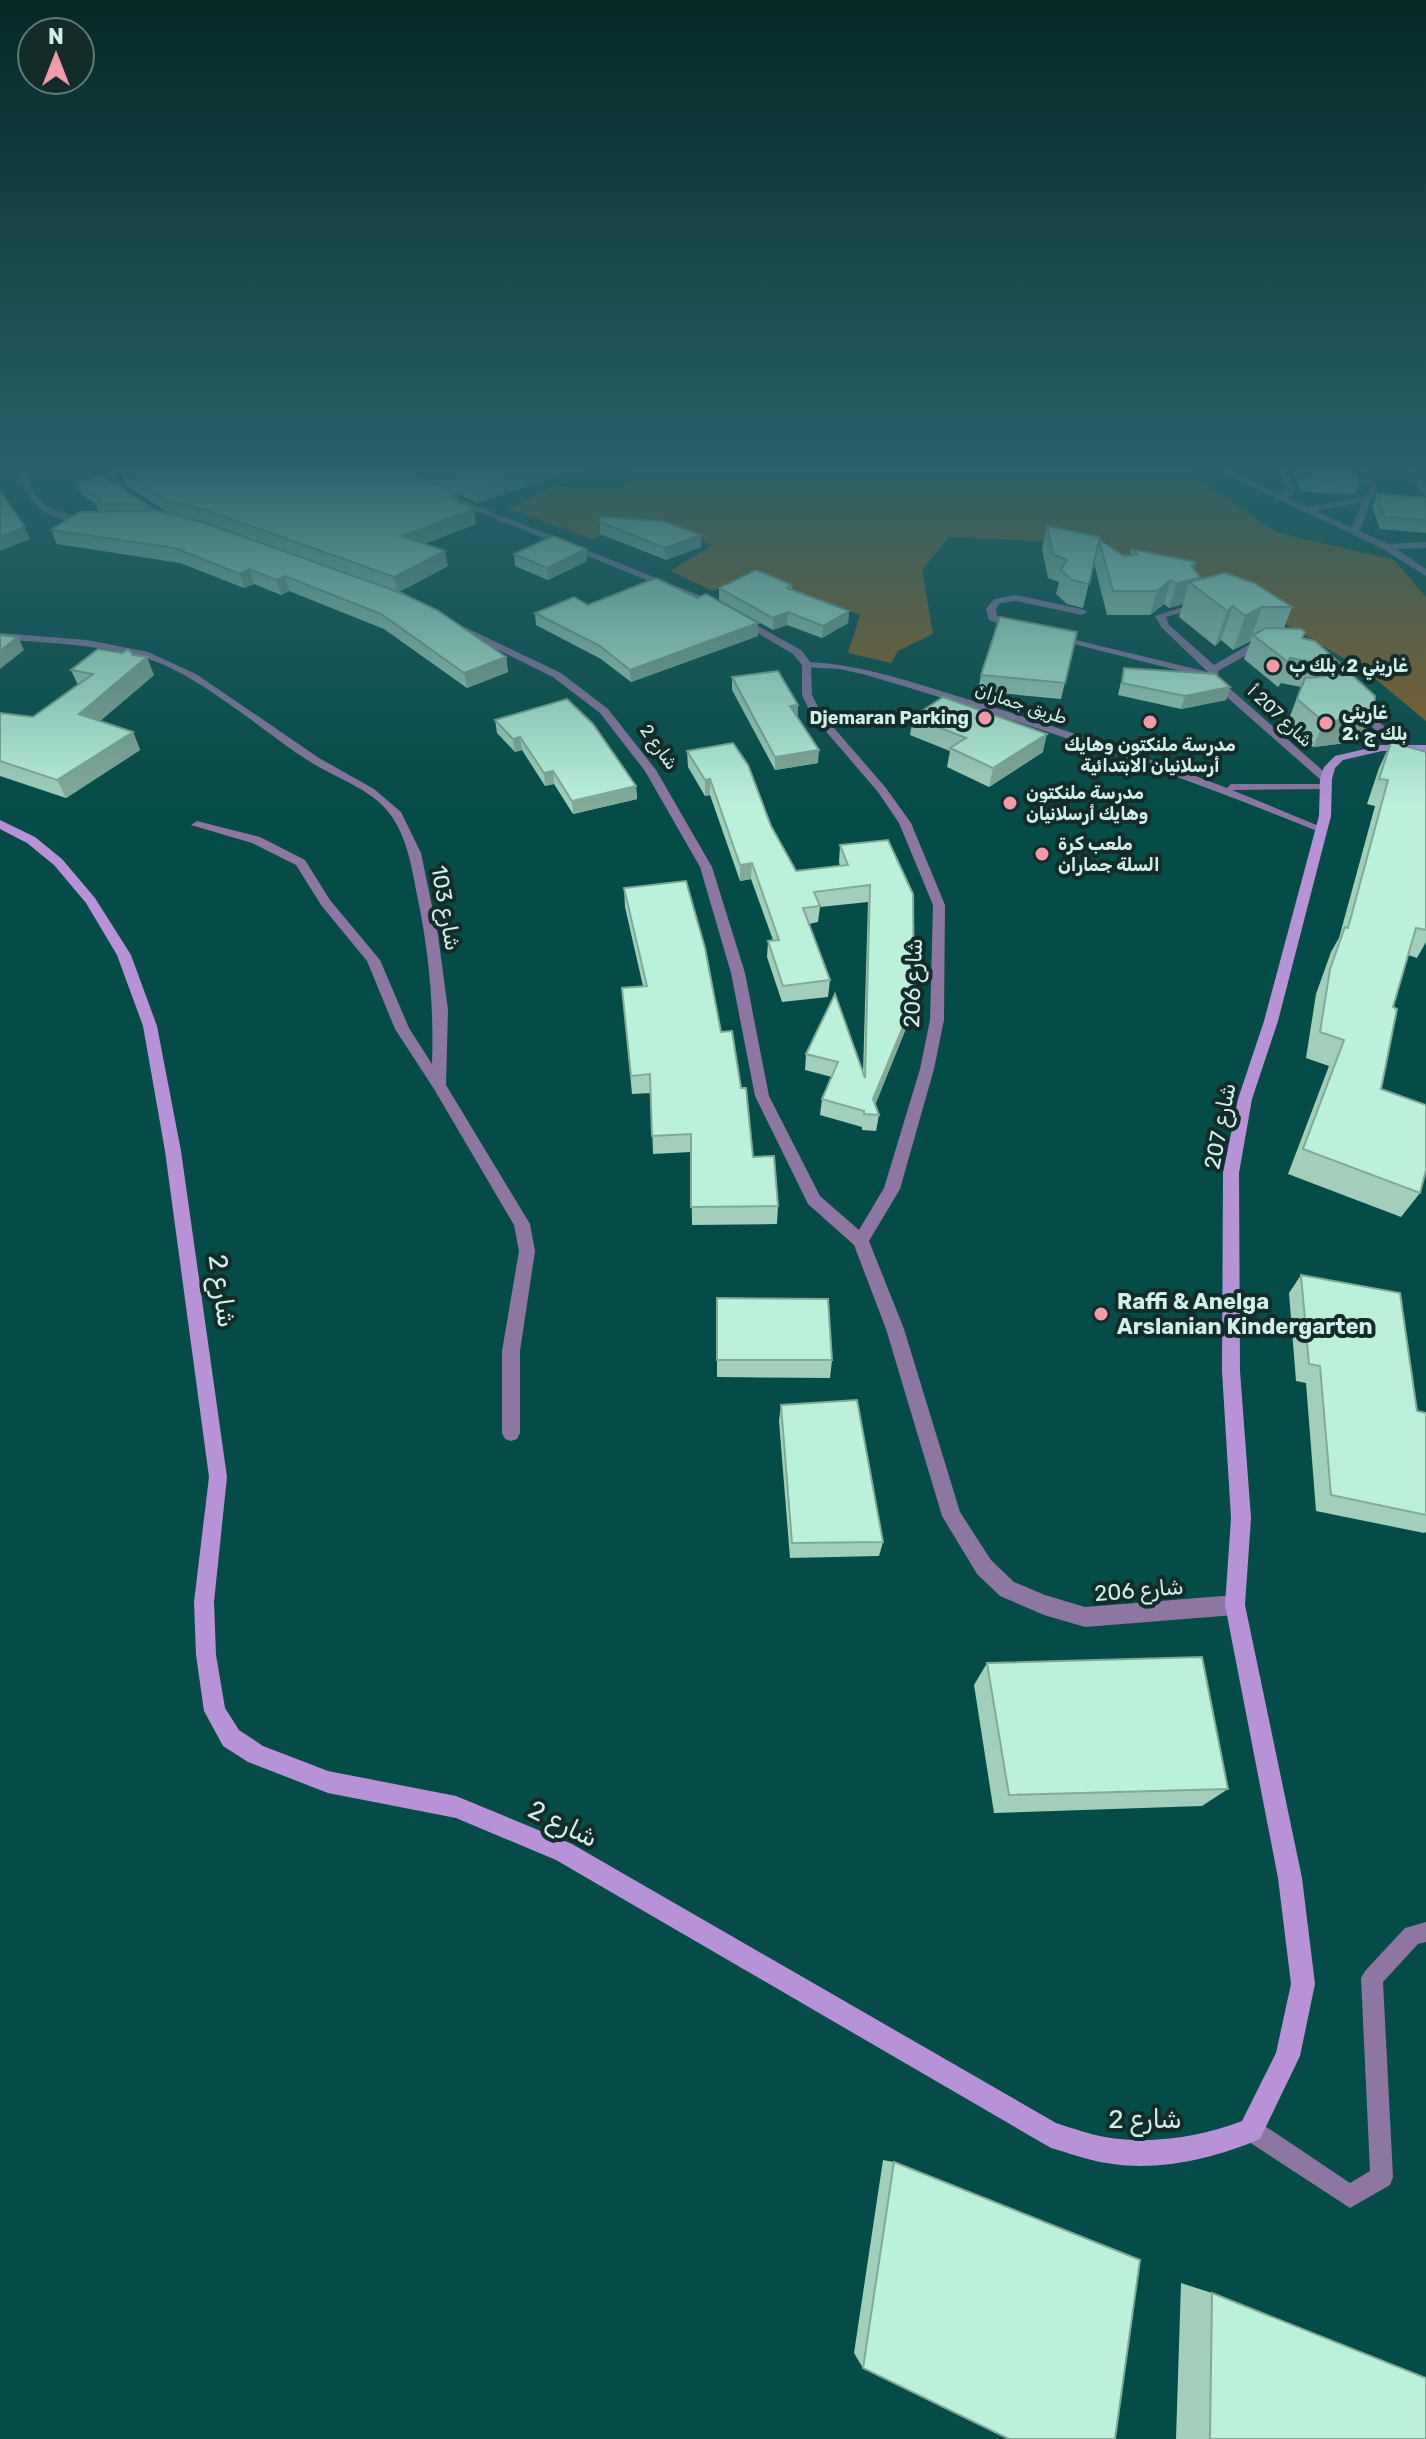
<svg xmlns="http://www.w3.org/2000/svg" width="1426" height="2439" viewBox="0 0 1426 2439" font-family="Rubik,Vazirmatn,sans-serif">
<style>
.forest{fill:#8e5e24}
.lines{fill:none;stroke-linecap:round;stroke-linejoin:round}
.lane{fill:#8d76a1;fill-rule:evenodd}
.street{fill:#8d76a1;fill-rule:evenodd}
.secondary{fill:#b792d7;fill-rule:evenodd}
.wall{fill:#a1cfbc}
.shaded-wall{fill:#83a999}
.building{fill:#bbf1db;stroke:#83a999;stroke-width:2}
.poi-dot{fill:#f39aaa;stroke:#132c2a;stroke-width:3}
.labels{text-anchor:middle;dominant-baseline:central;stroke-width:8;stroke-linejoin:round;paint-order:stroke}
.far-poi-label{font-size:18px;font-weight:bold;fill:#d0eeea;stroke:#132c2a;text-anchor:start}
.far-street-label{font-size:18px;fill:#d0eeea;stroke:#132c2a}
.street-label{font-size:22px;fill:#d0eeea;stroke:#132c2a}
.poi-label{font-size:22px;font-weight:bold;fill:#d0eeea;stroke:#132c2a;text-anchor:start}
.near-street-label{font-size:26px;fill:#d0eeea;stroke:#132c2a}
</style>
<rect width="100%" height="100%" fill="#054b47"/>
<path class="forest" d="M630,463H1184L1221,495L1276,532L1394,560L1426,597V721L1367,672L1277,619L1173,576L1059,542L949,537L922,570L933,634L898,651L891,663L848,653L860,615L749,572L713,591L670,571L712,545L639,520L593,539L509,509L552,487L623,488Z"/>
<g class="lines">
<g class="lane">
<path d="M807,662C862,664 914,683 967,699C1054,726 1141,755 1227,788L1231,784H1331V788L1327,789L1232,790L1326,829L1325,831H1317C1170,771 1019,720 866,675L840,669L804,667V663Z"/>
<path d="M1426,1922V1942L1418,1944L1383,1982L1393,2177L1390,2185L1350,2208L1243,2138L1240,2130L1243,2122L1251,2119L1259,2122L1350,2183L1370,2171L1361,1978L1365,1971L1405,1928Z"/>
</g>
<g class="street">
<path d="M20,463H28C26,507 58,513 93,519V523C55,525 18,505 20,463Z"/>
<path d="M115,463H123L117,474L123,487L170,518V522H164L116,490L109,474Z"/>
<path d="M1203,463H1214L1281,495L1287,490L1274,463H1282L1295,491L1287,498L1308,507L1364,497L1370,492L1365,478L1353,463H1362L1373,477L1378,493L1371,500L1360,531L1388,544L1426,542V548L1396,549L1426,569V576L1383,549L1282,501L1276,502V498ZM1362,502L1352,528L1316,511Z"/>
<path d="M1403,463H1411L1426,487V496L1422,494Z"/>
<path d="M440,491L721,604L723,606L715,608L437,495Z"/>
<path d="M1016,595L1082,609L1087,612L1082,615L1016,601L1000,603L996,609L997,616L1021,626V630H1015L989,620L986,609L994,599Z"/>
<path d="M1202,601L1205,602V606L1166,617L1169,625L1214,665L1250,644L1272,642V646L1257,649L1218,671L1219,679L1330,777V781H1322L1204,677L1050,638L1055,635L1208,672L1162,628L1155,616Z"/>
<path d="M742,617L801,650L811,663L812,695L821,713L886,788L911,823L945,905L944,1020L934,1069L900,1189L869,1241L904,1329L960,1512L991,1560L1014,1582L1045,1595L1085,1607L1235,1595L1242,1598L1245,1605L1242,1612L1235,1615L1085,1627L1044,1615L1000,1596L977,1574L942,1516L886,1329L854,1245L808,1204L755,1096L731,973L700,867L645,771L600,713L553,677L446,624L454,622L561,673L608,709L656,770L712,867L745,973L769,1096L820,1196L859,1230L884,1188L920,1069L930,1020L933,905L899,823L878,792L811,714L802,695V665L793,654L739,622L737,620Z"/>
<path d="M0,633L87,640L148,652L196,674L319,758L374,789L401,812L421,853L438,935L448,1010L446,1085L530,1224L535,1251L520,1351V1433L517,1439L511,1441L505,1439L502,1433V1351L519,1251L514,1225L434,1089L395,1029L367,961L321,905L296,865L252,843L191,825L197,821L260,837L305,860L330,900L380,960L409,1028L432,1064C434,1005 429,952 417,895C412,868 407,837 390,814C372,789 335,778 309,761C259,729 196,671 139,656C94,644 46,643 0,639Z"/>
<path d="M1353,707H1361L1406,745V749H1398L1353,711Z"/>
</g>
<path class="secondary" d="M1382,745H1426V751H1382L1343,760L1335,768L1332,779L1331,816L1278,1021L1252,1099L1239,1173L1240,1371L1251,1518L1245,1605L1302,1878L1315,1984L1300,2056L1260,2139C1213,2159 1157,2172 1106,2163C1087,2160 1069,2153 1051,2148L556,1860L456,1818L328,1793L248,1762L223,1746L204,1711L196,1655L194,1602L209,1477L165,1151L143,1026L117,955L86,903L54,865L27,843L0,829V820L35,837L62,859L95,898L131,955L157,1026L181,1151L227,1477L214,1602L216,1655L225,1708L239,1730L263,1746L328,1771L456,1796L572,1844L1056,2123C1072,2128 1088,2134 1105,2137C1149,2145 1200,2137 1242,2121L1276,2053L1291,1984L1278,1878L1225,1605L1231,1518L1222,1371L1223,1173L1238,1099L1264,1021L1319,816L1320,779L1324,767L1335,756Z"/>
</g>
<g class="wall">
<path d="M131,463H598L584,473L572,471L477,503L458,494L459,502L474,509L476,524L424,544L448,566L399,592L506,657L508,672L467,688L384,629L289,591L281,595L254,584L244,588L180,563L57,544L51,530L98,511L96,504L81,494L76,483L110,481L145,504L147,511L167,512L125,485L119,467Z"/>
<path d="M1289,463H1350L1360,482L1355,494L1302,492Z"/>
<path d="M1377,494L1426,498V533L1380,529L1372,506Z"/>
<path d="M600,522L701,547L666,560L600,534Z"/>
<path d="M1047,526L1100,537L1083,608L1067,604L1056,594L1059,582L1048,578L1042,549Z"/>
<path d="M1099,540L1124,556H1130L1131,549L1196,562L1194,570L1198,580L1292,607L1284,628L1303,638L1340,668L1337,675L1362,741L1313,747L1287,724L1301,687L1281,683L1278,687L1244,659L1251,641L1233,650L1221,640L1215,646L1179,617L1183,604L1169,608L1164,604L1150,615H1107L1094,563Z"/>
<path d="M514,554L587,561L548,580L515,566Z"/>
<path d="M792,585V589L849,611L848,623L822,638L787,625L773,630L719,600V588Z"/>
<path d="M697,598L758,623V636L631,682L601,659L536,625L535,613L588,605Z"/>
<path d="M1077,632L1061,699L978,691L981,675Z"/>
<path d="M133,655L154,675L100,721L133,732L140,750L66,798L0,776V713L33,717L78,685L71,670Z"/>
<path d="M1124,668L1230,687L1226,700L1181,709L1118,695Z"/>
<path d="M732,677L798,705V718L818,763L775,770L732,690Z"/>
<path d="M913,717L1043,752L989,787L947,767L950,751L910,735Z"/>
<path d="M495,720L636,786L637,799L573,814L554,784L545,786L522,750L515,752L497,733Z"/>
<path d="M1391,742L1426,752V942L1417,958L1408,955L1393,1007L1381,1089L1420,1193L1401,1217L1288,1174L1329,1066L1306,1058L1316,994L1331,952L1339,938L1375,806L1367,804L1379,768Z"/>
<path d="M687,751L771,826L796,871L840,866L839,862L840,845L888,840L911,1016L875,1105L879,1115L876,1131L862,1130V1127L820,1115L822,1099L832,1077L805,1070L806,1054L835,994L863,1073L868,902L820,907L818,922L809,924L830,980L828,997L782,1002L767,957L768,941L773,940L751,879L740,881L710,795L705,796L688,767Z"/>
<path d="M624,888L721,1032L753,1157L778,1206L777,1224L692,1225L691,1152L653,1154L651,1093L632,1094L622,988L643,986L625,907Z"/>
<path d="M1301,1275L1417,1411L1426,1413V1532L1424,1533L1316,1511L1306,1383L1296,1381L1289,1293Z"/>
<path d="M717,1298L832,1360L830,1378L717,1377Z"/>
<path d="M781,1405L883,1542L879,1556L790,1558L779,1421Z"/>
<path d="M987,1663L1228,1789L1202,1806L994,1813L974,1685Z"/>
<path d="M883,2160L894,2162L863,2368L854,2353Z"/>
<path d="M1181,2283L1212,2293L1426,2439H1176Z"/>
</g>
<g class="shaded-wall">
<path d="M551,463H571L572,471L477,503L475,489Z"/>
<path d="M583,463H598L584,473Z"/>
<path d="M458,494L460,509L449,497Z"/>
<path d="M474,509L476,524L405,551L402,536Z"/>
<path d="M25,527L30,539L0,551V537Z"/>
<path d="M701,535V547L666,560L665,548Z"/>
<path d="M586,549L587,561L548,580L547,568Z"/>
<path d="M445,551L448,566L397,593L394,577Z"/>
<path d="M1196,562L1191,579L1200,577L1196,588L1189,582L1183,604L1169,608L1176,584L1191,566Z"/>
<path d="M249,569L254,584L244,588L240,574Z"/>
<path d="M285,576L289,591L281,595L276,580Z"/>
<path d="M1171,580L1164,604L1150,615L1157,591Z"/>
<path d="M1233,606L1221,640L1215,646L1227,611Z"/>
<path d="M1262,607L1250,641L1233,650L1245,616Z"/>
<path d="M849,611L848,623L822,638L823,626Z"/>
<path d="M788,612L787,625L773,630V618Z"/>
<path d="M758,623V636L631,682L630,670Z"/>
<path d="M18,637L24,650L0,669V651Z"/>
<path d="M147,657L154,675L87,732L79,714Z"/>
<path d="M506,657L508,672L467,688L464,673Z"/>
<path d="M1230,687L1226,700L1181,709L1185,696Z"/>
<path d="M798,705V718L790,706Z"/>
<path d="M1374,716L1362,741L1313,747L1324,722Z"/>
<path d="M133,732L140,750L66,798L57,780Z"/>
<path d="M1047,734L1043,752L989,787L993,768Z"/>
<path d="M520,737L522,750L515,752L513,739Z"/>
<path d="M819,750L818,763L775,770V757Z"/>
<path d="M553,771L554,784L545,786L544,773Z"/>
<path d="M710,779V795L705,796V780Z"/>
<path d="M636,786L637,799L573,814L572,801Z"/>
<path d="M752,863L751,879L740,881V865Z"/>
<path d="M914,1000L911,1016L871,1115L873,1099Z"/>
</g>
<g class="building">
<path d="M131,463H394L458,494L449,497L474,509L402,536L445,551L394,577L209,511L166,500L120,471L119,467Z"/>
<path d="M420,463H551L475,489Z"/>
<path d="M1299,463H1350L1360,482L1306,480Z"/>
<path d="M106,474L110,481L145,504H96L102,500L76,483Z"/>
<path d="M0,491L25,527L0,537Z"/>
<path d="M1377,494L1426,498V520L1385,517Z"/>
<path d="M161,511L202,522L401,593L437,610L506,657L464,673L381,614L285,576L276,580L249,569L240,574L175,548L51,530L80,512Z"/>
<path d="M601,517L663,521L701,535L665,548L600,522Z"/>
<path d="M1047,526L1100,537L1089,584L1072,580L1061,570L1067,560L1053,554Z"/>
<path d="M553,536L586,549L547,568L514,554Z"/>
<path d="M1099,540L1124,556L1138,554L1131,549L1196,562L1191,566L1200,577L1176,584L1171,580L1157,591H1113Z"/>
<path d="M756,570L792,585L787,588L849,611L823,626L788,612L773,618L719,588Z"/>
<path d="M1225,573L1254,583L1292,607H1262L1245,616L1233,606L1227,611L1189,582Z"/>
<path d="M656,578L697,598L706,594L758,623L630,670L600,646L535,613L574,597L588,605Z"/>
<path d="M1000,617L1077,632L1065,683L981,675Z"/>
<path d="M1266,628L1301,629L1305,632L1302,638L1315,641L1341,664L1340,668L1290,658L1288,662L1253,635Z"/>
<path d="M0,635L18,637L0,651Z"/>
<path d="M98,649L122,653L128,649L133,655L147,657L79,714L133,732L57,780L0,761V713L33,717L93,674L71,670Z"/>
<path d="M1124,668L1215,674L1230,687L1185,696L1122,683Z"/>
<path d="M778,671L798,705L790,706L819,750L775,757L732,677Z"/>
<path d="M1351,674L1375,696L1374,716L1324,722L1297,699L1305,678Z"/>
<path d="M943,697L1047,734L993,768L950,748L966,738L913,717Z"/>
<path d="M567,699L593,724L636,786L572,801L553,771L544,773L520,737L513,739L495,720Z"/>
<path d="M1391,742L1426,752V930L1416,928L1393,1007L1397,1009L1381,1089L1426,1105V1170L1420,1193L1303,1149L1344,1040L1320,1032L1330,969L1345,927L1348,928L1388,780L1379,779Z"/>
<path d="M733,743L748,765L771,826L796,871L848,865L840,845L888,840L913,894L914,1000L873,1099L879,1115L864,1114V1111L822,1099L838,1062L806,1054L835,994L865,1078L870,885L814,892L820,906L803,908L830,980L783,986L768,941L779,940L752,863L740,865L710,779L705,780L687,751Z"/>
<path d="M686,881L705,948L721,1032L732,1031L741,1088H746L753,1157L774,1156L778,1206L691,1207V1134L652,1136L650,1074L631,1076L622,988L647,986L624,888Z"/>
<path d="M1301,1275L1400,1293L1417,1411L1426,1413V1515L1331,1495L1320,1366L1309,1364Z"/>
<path d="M717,1298L828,1299L832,1360H717Z"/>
<path d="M857,1400L883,1542L792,1543L781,1405Z"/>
<path d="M1202,1657L1228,1789L1009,1795L987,1663Z"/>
<path d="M894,2162L1140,2260L1115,2439H1009L863,2368Z"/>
<path d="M1212,2293L1426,2378V2439H1210Z"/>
</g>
<linearGradient id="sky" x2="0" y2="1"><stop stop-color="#032927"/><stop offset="0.58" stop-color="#2a6169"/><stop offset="1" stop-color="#2a6169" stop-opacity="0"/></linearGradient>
<rect width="1426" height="805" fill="url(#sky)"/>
<g class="poi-dot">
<circle cx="1273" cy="666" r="8"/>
<circle cx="985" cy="718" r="8"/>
<circle cx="1150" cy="722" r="8"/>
<circle cx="1326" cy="723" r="8"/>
<circle cx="1010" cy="803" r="8"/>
<circle cx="1042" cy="854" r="8"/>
<circle cx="1101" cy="1314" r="8"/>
</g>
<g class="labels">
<g class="far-poi-label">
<text x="1289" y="666">غاريني 2، بلك ب</text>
<text x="1342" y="713">غاريني<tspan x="1342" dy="21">2، بلك ج</tspan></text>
<text x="969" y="718" text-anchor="end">Djemaran Parking</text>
<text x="1150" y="745" text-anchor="middle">مدرسة ملنكتون وهايك<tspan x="1150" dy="21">أرسلانيان الابتدائية</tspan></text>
<text x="1026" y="793">مدرسة ملنكتون<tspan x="1026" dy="21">وهايك أرسلانيان</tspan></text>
<text x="1058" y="844">ملعب كرة<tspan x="1058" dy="21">السلة جماران</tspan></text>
</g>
<g class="far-street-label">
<text transform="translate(1021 704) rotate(18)">طريق جماران</text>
<text transform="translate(1280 716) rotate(43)">شارع 207 أ</text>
<text transform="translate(659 747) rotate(54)">شارع 2</text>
</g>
<g class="street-label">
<text transform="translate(446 908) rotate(80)">شارع 103</text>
<text transform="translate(913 983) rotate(-88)">شارع 206</text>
<text transform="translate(1220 1126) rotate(-79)">شارع 207</text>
<text transform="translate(1139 1590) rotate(-5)">شارع 206</text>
</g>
<g class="poi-label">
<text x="1117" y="1301">Raffi &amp; Anelga<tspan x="1117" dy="25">Arslanian Kindergarten</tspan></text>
</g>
<g class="near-street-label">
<text transform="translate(222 1291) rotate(82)">شارع 2</text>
<text transform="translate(563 1824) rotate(26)">شارع 2</text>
<text x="1145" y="2119">شارع 2</text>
</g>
</g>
<g transform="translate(56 56)"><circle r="38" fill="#132c2a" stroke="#5f7a77" stroke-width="2"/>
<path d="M0-6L14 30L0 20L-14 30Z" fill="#f39aaa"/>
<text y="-12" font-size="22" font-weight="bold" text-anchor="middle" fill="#d0eeea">N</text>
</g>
</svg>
